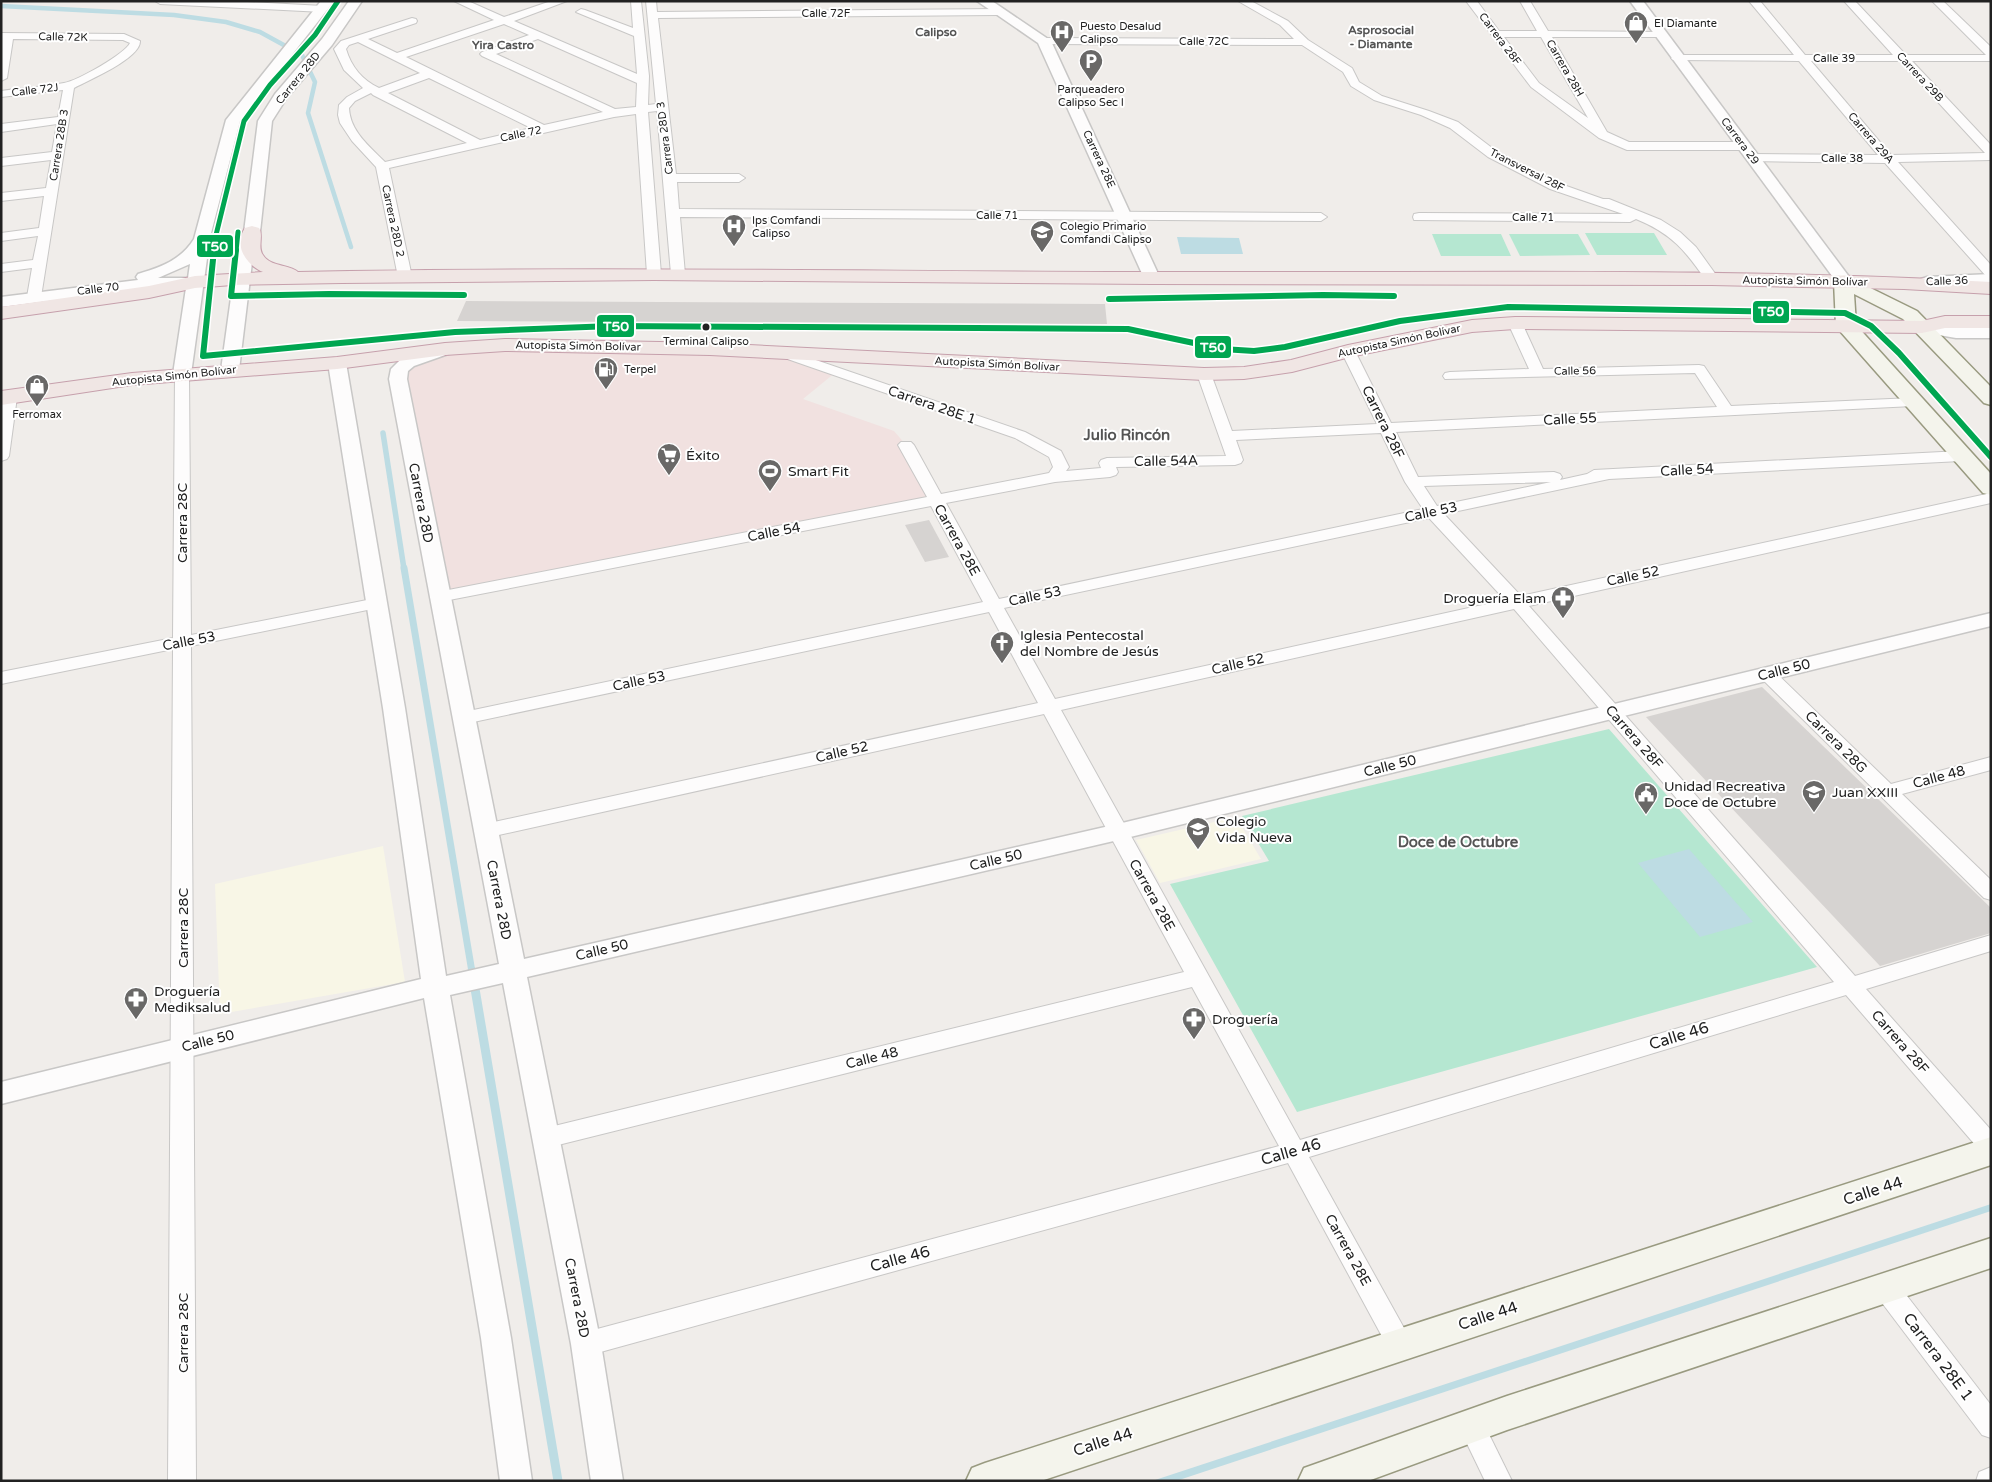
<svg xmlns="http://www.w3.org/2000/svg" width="1992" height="1482" viewBox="0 0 1992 1482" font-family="'Varela Round',sans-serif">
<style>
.commercial{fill:#f1e1e0}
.education{fill:#f8f6e6}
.pitch{fill:#b5e7d1}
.water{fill:#bddce3}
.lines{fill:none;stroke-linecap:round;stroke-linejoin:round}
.stream-far3{stroke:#bddce3;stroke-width:4.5}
.stream-far2{stroke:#bddce3;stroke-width:5.5}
.stream-far1{stroke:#bddce3;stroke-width:7}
.stream{stroke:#bddce3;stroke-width:9}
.building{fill:#d6d3d1}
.minor-casing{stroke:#c8c7c6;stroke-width:2}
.tertiary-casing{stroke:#c8c7c6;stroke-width:3}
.secondary-casing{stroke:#999a80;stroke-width:3}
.trunk-casing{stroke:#c6a0ac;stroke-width:2}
.minor{fill:#fdfcfc;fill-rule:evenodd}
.tertiary{fill:#fdfcfc;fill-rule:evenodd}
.secondary{fill:#f4f4ec;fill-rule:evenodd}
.trunk{fill:#f0e6e4;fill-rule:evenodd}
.bus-1-far1-casing{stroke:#fff;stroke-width:8}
.bus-1-casing{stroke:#fff;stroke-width:9}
.bus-1-far1{stroke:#00a651;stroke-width:5}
.bus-1{stroke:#00a651;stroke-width:6}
.bus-dot{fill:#212121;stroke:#fff;stroke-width:2}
.labels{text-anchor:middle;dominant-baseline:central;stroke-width:4;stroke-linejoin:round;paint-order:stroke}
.far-street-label{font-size:11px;fill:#212121;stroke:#fff}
.far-poi-label{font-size:11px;fill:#212121;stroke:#fff;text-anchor:start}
.far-bus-label{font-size:11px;fill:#212121;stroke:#fff}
.far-neighbourhood-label{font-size:12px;font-weight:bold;fill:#545454;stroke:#fff}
.street-label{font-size:14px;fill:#212121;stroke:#fff}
.poi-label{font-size:14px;fill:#212121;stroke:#fff;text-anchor:start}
.neighbourhood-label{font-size:15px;font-weight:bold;fill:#545454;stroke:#fff}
.near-street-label{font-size:16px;fill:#212121;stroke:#fff}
.line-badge{stroke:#fff;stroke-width:2}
.badge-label{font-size:14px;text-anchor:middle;font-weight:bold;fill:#fff}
</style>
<rect width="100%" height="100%" fill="#f0edea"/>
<path class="commercial" d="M445,349L781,352L836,372L803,399L894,431L906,445L935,500L439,597L400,369Z"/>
<g class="education">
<path d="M1236,817L1261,859L1160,883L1136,840Z"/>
<path d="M383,846L405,982L220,1014L215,884Z"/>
</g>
<g class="pitch">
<path d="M1585,233H1654L1667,255H1597Z"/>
<path d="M1432,234H1501L1511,256H1441Z"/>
<path d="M1509,234H1578L1590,255L1520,256Z"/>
<path d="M1609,729L1817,967L1297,1112L1170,884L1269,861L1242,816Z"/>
</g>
<g class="water">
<path d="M1177,237L1239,238L1243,254H1181Z"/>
<path d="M1689,849L1753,922L1700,937L1638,863Z"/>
<path d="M1991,1204V1211L1176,1481H1152Z"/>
</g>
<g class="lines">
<path class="stream-far3" d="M1,6L174,15L226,22L260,32L302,55L315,82L308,113L351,247"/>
<path class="stream-far2" d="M383,433L404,569"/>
<path class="stream-far1" d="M404,568L472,972"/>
<path class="stream" d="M472,971L558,1481"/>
</g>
<g class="building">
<path d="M466,301L1105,304L1107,324L457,321Z"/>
<path d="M929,520L949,557L925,562L905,525Z"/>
<path d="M1762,687L1991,908V933L1880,966L1646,717Z"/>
</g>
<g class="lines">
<g class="minor-casing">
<g id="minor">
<path d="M155,1H229L323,6L328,9L323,12L160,4Z"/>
<path d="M454,1H468L504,17L551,1H567L514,21L637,74L634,36L576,12L581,9L585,10L633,28L631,1H641L649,76L648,105L656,104L646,1H656L657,12L999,9L1004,12L999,15L658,18L676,174H739L745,178L739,182H677L679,209L1321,213L1327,217L1321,221L680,217L685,274L678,278L671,274L657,111L648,112L661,274L659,277H649L647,274L636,114L614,117L389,168L412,277L405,281L398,277L376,167L352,141L340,123L338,115L339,105L347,97L363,88L344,70L334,49L341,41L412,18L416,19L417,21L416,23L368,39L397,53L494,20ZM504,24L529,35L482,52L480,54L482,56L603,112L544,125L406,57ZM538,39L637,83L636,107L615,109L496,54ZM358,42L420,73L379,88C362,80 351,66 346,49L349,45ZM429,78L531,128L480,140L388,93ZM371,93L373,95L467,143L385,162C369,146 350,131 349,108L355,101Z"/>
<path d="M1238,1H1251L1288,21L1308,40L1352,68L1359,82L1382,96L1429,111L1458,122L1496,151L1524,166L1558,183L1603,199H1609L1661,220L1680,232L1696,247L1719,279L1717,282H1707C1686,251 1671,233 1636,219L1630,222L1414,220L1413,217L1414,214L1419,213L1623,214L1550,189L1488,157L1450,128L1421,115L1374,100L1351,86L1343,72L1302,45L1044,44L1039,41L1044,38L1294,39L1280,25Z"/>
<path d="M1466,1H1477L1499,31H1537L1520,1H1530L1548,31L1663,32L1664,34L1659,37H1552L1607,132L1629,142H1743L1749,146L1743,150H1627L1599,138L1531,87ZM1504,37H1541L1588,118L1539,83Z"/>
<path d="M1749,1H1760L1805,55H1893L1844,1H1855L1906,55H1986L1932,1H1943L1991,47V61H1912L1991,145V160L1898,162L1991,265V277L1986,276L1885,163L1748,161L1746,158L1748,155L1752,154L1878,155L1799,61L1673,60L1671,58L1677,55H1794ZM1811,61H1900L1985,153L1891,155Z"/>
<path d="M1,33L124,34L140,41C141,58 89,80 74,88L41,297L34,301L27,297L32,268L1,272V264L33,260L38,236L1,241V233L39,228L44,196L1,201V193L46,188L51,160L1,166V158L52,152L57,124L1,132V124L58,117L63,90L1,97V91C22,88 43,87 64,83C77,81 125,54 130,43L123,40L13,39L7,78L1,81Z"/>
<path d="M1515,319L1522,323L1543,369L1699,365L1704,366L1731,406L1913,398L1918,399L1920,402L1918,405L1913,406L1396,432L1418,477L1554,472L1560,474L1562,477L1560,480L1587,474L1594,470L1961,451L1967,453L1969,456L1967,459L1961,461L1609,479L1444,514L1521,596L1991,493V503L1529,606L1855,976L1991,935V951L1866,989L1991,1130V1157L1983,1154L1846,995L1309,1157L1409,1337L1413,1345L1409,1353L1400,1357L1391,1353L1288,1163L586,1356L577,1352L573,1344L577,1336L586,1332L1279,1146L1192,987L546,1148L538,1145L534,1138L538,1131L546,1128L1184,972L1044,714L485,838L478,836L475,831L478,826L485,824L1038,703L989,612L464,724L457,722L455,718L457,714L464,712L983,602L931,506L439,602L433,601L430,597L433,593L927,497L898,445L901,442H911L914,445L941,494L1049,473L1053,467L1049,457L1015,438L776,355L774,352L776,349L781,348L1025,432L1061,451L1069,467L1066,471L1101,468L1099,463L1101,460L1107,458L1226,456L1197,374L1199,371H1209L1211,374L1232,431L1377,424L1341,351L1343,348H1353L1355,351L1391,423L1717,407L1695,373L1445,379L1443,376L1445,373L1450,372L1529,369L1508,323ZM1381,433L1405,482L1423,509L999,599L946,503L1055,482L1110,477L1116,475L1118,472L1116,467L1235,465L1241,463L1243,460L1236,440ZM1551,482L1437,506L1424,486ZM1429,518L1505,600L1055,699L1004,608ZM1514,609L1834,982L1300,1140L1061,710Z"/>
<path d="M182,370L187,371L189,374L191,635L377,598L383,599L386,603L383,607L377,608L191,646L196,1481H168L173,649L1,684V672L173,638L175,374L177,371Z"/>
<path d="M10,393L15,394L17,397L9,456L7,459L1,461V405L5,394Z"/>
<path d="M1767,668L1773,670L1891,784L1991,757V770L1902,794L1991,880V900L1984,898L1761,678L1758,674L1761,670Z"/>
<path d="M1885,1276L1894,1279L1991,1405V1438L1982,1435L1876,1295L1873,1287L1876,1279Z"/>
<path d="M1471,1413L1480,1416L1512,1481H1485L1458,1425L1462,1416Z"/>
<path d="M1991,1467V1481H1976L1979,1472Z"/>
</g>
</g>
<g class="tertiary-casing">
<g id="tertiary">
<path d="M321,1H334L240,121L210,237L191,374L188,378L182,379L176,378L173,374L186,288H150L1,307V297L138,280L136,277L138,274C161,267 181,260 194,239L226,120ZM190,264L188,278H158Z"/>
<path d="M349,1H362L332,45L286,99L272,121L260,232L253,254L239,370L236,374L230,375L224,374L221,370L237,254L244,232L258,121L275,94L322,39Z"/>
<path d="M977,1H992L1051,41L1160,278L1158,281H1146L1144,278L1038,43Z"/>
<path d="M1630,1H1643L1850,278L1852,281L1850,284H1838Z"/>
<path d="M1991,274V284L1927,287L1921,285L1919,282L1921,279L1927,277Z"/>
<path d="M1922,322L1956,328H1991V338H1956L1916,331L1914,327L1916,323Z"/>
<path d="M445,344L451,345L454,349L451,353L414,366L408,371L407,379L524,959L1118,824L1991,613V626L1118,840L527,977L601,1344L623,1481H591L571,1344L503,983L450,995L511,1338L532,1481H500L481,1338L424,998L1,1104V1082L421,979L383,708L328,363L331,359L337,358L343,359L346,363L405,708L446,976L499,964L389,379L391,369L402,358Z"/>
</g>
</g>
<g class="secondary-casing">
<g id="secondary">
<path d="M1844,275L1917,311L1991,387V405L1984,403L1903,319L1854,294L1856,325L1991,474V495L1983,493L1839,330L1836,326L1834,281L1837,277Z"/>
<path d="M1991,1137V1165L1041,1481H966L972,1468L985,1463Z"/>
<path d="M1991,1238V1268L1507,1430L1368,1481H1298L1304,1468L1507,1396Z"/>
</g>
</g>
<g class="trunk-casing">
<g id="trunk">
<path d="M252,226L259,228C264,236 257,247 263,255C270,267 289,264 298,272C599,266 899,272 1200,272C1463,273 1728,267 1991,282V294L1904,289L1712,285L1152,284L654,280L342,283L232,285L195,288L149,298L1,319V307L149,286L195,276L263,272C246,265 233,245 245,228Z"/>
<path d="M1945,316H1991V328H1945L1922,333L1515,329L1472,332L1350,357L1292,372L1244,379L1204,380L710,355L505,351L445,355L337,369L132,385L1,405V391L132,373L337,357L445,343L505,339L710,343L1204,368L1244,367L1291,360L1348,345L1472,320L1515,317L1922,321Z"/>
</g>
</g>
<use href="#minor" class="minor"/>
<use href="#tertiary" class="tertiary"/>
<use href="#secondary" class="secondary"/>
<use href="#trunk" class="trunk"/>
<g class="bus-1-far1-casing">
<g id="bus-1-far1">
<path d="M214,251L216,235L244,121L270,85L315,35L338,1"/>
<path d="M236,251L238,232"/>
</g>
</g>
<g class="bus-1-casing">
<g id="bus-1">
<path d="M214,250L203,356L455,332L612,326L1128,329L1222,349L1254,351L1285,347L1400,321L1508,307L1845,313L1871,326L1899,353L1991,457"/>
<path d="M236,250L231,296L329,294L464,295"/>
<path d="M1109,299L1323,295L1394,296"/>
</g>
</g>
<use href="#bus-1-far1" class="bus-1-far1"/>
<use href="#bus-1" class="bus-1"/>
</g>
<defs>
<g id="shop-pin" transform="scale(1.25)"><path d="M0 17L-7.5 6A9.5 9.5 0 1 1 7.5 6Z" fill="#696867" stroke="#fff"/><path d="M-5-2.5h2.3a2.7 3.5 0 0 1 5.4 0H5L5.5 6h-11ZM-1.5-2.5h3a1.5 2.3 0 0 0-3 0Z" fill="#fff"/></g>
<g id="hospital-pin" transform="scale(1.25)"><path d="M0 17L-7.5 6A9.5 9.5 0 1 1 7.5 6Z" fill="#696867" stroke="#fff"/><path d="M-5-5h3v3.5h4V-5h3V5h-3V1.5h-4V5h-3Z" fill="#fff"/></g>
<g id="parking-pin" transform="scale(1.25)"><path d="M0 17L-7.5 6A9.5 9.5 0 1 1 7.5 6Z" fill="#696867" stroke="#fff"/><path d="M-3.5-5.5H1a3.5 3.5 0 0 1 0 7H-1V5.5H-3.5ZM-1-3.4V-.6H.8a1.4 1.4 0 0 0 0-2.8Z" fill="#fff"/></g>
<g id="school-pin" transform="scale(1.25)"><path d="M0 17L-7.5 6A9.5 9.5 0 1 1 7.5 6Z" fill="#696867" stroke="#fff"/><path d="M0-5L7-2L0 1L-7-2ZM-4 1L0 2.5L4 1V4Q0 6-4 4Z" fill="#fff"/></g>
<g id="fuel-pin" transform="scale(1.25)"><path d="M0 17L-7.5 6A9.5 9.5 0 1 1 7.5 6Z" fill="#696867" stroke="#fff"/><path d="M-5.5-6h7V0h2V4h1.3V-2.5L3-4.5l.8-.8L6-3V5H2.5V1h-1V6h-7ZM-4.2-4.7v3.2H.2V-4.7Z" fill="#fff"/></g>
<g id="supermarket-pin" transform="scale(1.25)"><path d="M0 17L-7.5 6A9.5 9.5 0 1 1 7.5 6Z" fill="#696867" stroke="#fff"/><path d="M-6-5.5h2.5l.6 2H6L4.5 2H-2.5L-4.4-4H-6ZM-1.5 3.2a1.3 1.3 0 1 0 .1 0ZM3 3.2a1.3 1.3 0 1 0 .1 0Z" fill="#fff"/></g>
<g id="stadium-pin" transform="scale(1.25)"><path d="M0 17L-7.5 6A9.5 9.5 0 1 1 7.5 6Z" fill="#696867" stroke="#fff"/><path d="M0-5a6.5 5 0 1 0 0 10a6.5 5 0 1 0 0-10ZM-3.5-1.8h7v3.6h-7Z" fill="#fff"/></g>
<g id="pharmacy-pin" transform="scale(1.25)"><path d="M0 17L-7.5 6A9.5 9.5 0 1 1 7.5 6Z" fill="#696867" stroke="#fff"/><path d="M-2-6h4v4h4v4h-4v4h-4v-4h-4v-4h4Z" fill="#fff"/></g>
<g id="church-pin" transform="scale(1.25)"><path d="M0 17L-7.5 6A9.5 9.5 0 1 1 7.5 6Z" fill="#696867" stroke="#fff"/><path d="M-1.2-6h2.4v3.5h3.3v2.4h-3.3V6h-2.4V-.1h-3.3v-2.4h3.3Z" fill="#fff"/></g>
<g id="civic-pin" transform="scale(1.25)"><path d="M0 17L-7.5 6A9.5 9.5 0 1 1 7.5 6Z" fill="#696867" stroke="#fff"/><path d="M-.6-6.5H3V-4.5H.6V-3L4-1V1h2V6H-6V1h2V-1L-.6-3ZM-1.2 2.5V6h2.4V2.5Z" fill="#fff"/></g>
</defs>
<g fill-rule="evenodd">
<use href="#shop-pin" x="1636" y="23"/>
<use href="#hospital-pin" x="1062" y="32"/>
<use href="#parking-pin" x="1091" y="61"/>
<use href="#hospital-pin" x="734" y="226"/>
<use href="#school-pin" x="1042" y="232"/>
<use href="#fuel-pin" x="606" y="369"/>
<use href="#shop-pin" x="37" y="386"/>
<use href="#supermarket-pin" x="669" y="455"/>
<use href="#stadium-pin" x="770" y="471"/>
<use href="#pharmacy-pin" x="1563" y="598"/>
<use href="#church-pin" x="1002" y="643"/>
<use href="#school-pin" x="1814" y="792"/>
<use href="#civic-pin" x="1646" y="794"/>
<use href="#school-pin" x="1198" y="829"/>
<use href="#pharmacy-pin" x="136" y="999"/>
<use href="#pharmacy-pin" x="1194" y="1019"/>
</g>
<circle class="bus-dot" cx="706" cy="327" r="4.5"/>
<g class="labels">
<g class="far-street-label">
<text x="826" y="13">Calle 72F</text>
<text transform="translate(63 37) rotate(1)">Calle 72K</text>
<text transform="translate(1500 39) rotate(53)">Carrera 28F</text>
<text x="1204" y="41">Calle 72C</text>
<text x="1834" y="58">Calle 39</text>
<text transform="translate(1565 68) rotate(60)">Carrera 28H</text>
<text transform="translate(1920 77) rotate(47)">Carrera 29B</text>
<text transform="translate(298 78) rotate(-51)">Carrera 28D</text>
<text transform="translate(35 90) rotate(-7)">Calle 72J</text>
<text transform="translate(521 134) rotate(-12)">Calle 72</text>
<text transform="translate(665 138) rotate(-97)">Carrera 28D 3</text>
<text transform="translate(1871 138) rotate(49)">Carrera 29A</text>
<text transform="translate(1740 141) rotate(53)">Carrera 29</text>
<text transform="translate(59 145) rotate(-81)">Carrera 28B 3</text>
<text x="1842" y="158">Calle 38</text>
<text transform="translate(1099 159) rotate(65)">Carrera 28E</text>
<text transform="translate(1527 170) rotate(27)">Transversal 28F</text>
<text x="997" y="215">Calle 71</text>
<text x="1533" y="217">Calle 71</text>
<text transform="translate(393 221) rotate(78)">Carrera 28D 2</text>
<text transform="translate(1805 281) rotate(1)">Autopista Simón Bolívar</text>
<text transform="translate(1947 281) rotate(-2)">Calle 36</text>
<text transform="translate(98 289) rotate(-7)">Calle 70</text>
<text transform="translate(1399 341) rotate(-12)">Autopista Simón Bolívar</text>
<text transform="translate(578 346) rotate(1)">Autopista Simón Bolívar</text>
<text transform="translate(997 364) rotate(3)">Autopista Simón Bolívar</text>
<text transform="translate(1575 371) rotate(-1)">Calle 56</text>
<text transform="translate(174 376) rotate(-6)">Autopista Simón Bolívar</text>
</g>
<g class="far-poi-label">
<text x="1654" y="23">El Diamante</text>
<text x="1080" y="26">Puesto Desalud<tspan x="1080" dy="13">Calipso</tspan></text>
<text x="1091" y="89" text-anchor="middle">Parqueadero<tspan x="1091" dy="13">Calipso Sec I</tspan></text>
<text x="752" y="220">Ips Comfandi<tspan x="752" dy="13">Calipso</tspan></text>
<text x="1060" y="226">Colegio Primario<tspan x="1060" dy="13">Comfandi Calipso</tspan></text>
<text x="624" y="369">Terpel</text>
<text x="37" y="414" text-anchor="middle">Ferromax</text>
</g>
<g class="far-bus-label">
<text x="706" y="341">Terminal Calipso</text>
</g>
<g class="far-neighbourhood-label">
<text x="1381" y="30">Asprosocial<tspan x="1381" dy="14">- Diamante</tspan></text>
<text x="936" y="32">Calipso</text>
<text x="503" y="45">Yira Castro</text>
</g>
<g class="street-label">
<text transform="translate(932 405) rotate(19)">Carrera 28E 1</text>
<text transform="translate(1570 419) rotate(-3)">Calle 55</text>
<text transform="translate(1383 422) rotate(64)">Carrera 28F</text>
<text transform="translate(1166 461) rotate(-1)">Calle 54A</text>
<text transform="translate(1687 470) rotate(-3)">Calle 54</text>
<text transform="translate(421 503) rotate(79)">Carrera 28D</text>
<text transform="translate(1431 512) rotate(-12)">Calle 53</text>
<text transform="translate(182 523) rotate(-90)">Carrera 28C</text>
<text transform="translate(774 532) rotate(-11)">Calle 54</text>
<text transform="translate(957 540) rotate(61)">Carrera 28E</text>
<text transform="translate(1633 576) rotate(-12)">Calle 52</text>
<text transform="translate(1035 596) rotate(-12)">Calle 53</text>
<text transform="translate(189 641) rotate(-11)">Calle 53</text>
<text transform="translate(1238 664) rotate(-13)">Calle 52</text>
<text transform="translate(1784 670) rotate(-14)">Calle 50</text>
<text transform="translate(639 681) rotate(-12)">Calle 53</text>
<text transform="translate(1634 737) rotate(49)">Carrera 28F</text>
<text transform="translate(1836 742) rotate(45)">Carrera 28G</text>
<text transform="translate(842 752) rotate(-13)">Calle 52</text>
<text transform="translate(1390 766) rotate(-14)">Calle 50</text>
<text transform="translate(1939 777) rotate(-15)">Calle 48</text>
<text transform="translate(996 860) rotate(-13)">Calle 50</text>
<text transform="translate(1152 895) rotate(61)">Carrera 28E</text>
<text transform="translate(499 900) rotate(79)">Carrera 28D</text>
<text transform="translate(183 928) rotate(-90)">Carrera 28C</text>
<text transform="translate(602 950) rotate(-13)">Calle 50</text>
<text transform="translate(208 1041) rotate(-14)">Calle 50</text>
<text transform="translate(1900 1042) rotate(49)">Carrera 28F</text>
<text transform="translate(872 1058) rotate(-14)">Calle 48</text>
<text transform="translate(1348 1250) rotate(61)">Carrera 28E</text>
<text transform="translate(577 1298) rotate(79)">Carrera 28D</text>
<text transform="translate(183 1333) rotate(-90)">Carrera 28C</text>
</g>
<g class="poi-label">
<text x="686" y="455">Éxito</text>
<text x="788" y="471">Smart Fit</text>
<text x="1546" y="598" text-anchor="end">Droguería Elam</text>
<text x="1020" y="635">Iglesia Pentecostal<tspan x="1020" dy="16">del Nombre de Jesús</tspan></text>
<text x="1664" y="786">Unidad Recreativa<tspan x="1664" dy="16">Doce de Octubre</tspan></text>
<text x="1832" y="792">Juan XXIII</text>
<text x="1216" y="821">Colegio<tspan x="1216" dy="16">Vida Nueva</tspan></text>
<text x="154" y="991">Droguería<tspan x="154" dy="16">Mediksalud</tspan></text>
<text x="1212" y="1019">Droguería</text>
</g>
<g class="neighbourhood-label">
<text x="1127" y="435">Julio Rincón</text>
<text x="1458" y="842">Doce de Octubre</text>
</g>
<g class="near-street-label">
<text transform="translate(1679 1036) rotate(-17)">Calle 46</text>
<text transform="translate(1291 1152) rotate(-16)">Calle 46</text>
<text transform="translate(1873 1191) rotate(-18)">Calle 44</text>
<text transform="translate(900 1259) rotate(-15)">Calle 46</text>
<text transform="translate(1488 1316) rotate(-18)">Calle 44</text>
<text transform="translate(1938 1357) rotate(53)">Carrera 28E 1</text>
<text transform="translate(1103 1442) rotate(-18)">Calle 44</text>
</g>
</g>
<g class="line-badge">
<rect x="196" y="234" width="38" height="24" rx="5" fill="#00a651"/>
<rect x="1752" y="300" width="38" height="24" rx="5" fill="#00a651"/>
<rect x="596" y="314" width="39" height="24" rx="5" fill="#00a651"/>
<rect x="1194" y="335" width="38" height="24" rx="5" fill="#00a651"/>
</g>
<g class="badge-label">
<text x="215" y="251">T50</text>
<text x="1771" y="316">T50</text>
<text x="616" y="331">T50</text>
<text x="1213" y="352">T50</text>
</g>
<rect width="1992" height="1482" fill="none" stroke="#212121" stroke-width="5"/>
</svg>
